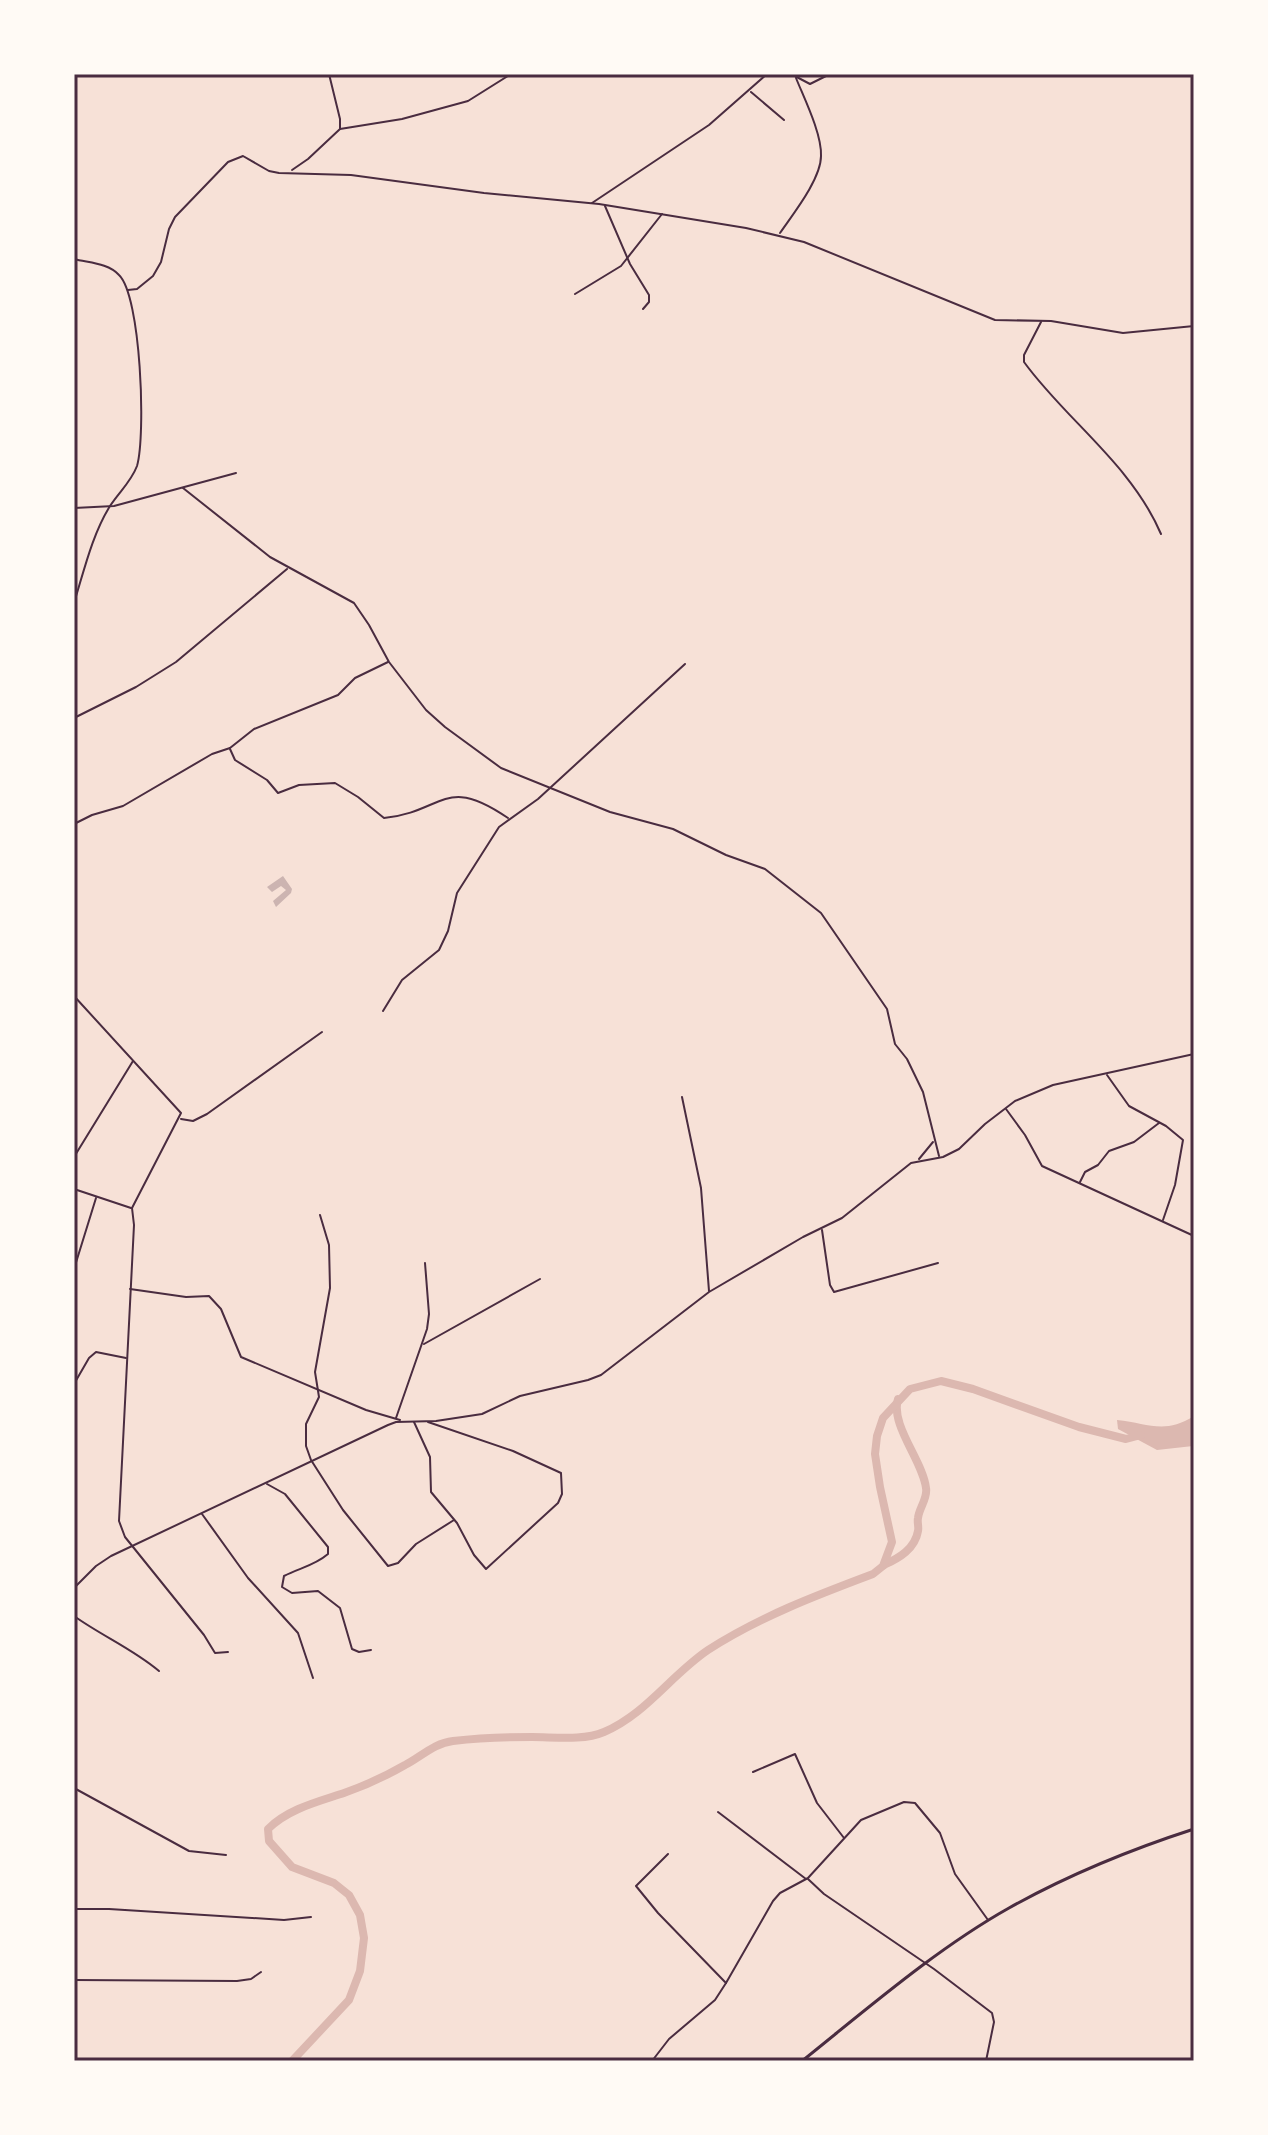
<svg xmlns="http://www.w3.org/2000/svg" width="1268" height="2135" viewBox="0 0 1268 2135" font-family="Figtree,sans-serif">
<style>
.water{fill:#dcb8b0}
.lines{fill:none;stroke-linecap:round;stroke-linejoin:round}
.river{stroke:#dcb8b0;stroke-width:8}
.building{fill:#ccb4b1}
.minor{stroke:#4a2c40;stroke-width:2}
.tertiary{stroke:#4a2c40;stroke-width:3}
.neatline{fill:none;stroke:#4a2c40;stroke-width:3}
</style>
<rect width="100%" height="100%" fill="#f7e1d7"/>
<path class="water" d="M1194,1416L1193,1446L1157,1450L1118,1429L1117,1420C1148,1423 1164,1435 1194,1416Z"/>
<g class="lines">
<g class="river">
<path d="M884,1565C899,1558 915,1549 918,1531C919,1527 917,1522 918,1518C919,1508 928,1498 926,1488C923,1461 890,1425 898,1399"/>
<path d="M292,2061L349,2000L360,1971L364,1938L360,1915L349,1895L334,1883L292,1867L269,1841L268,1829C288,1809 317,1802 344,1793C364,1786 386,1776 405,1765C421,1757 434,1743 453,1741C479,1738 506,1737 532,1737C554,1737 583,1741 604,1732C646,1714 671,1675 708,1650C759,1617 817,1595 873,1574L883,1566L892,1542L880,1487L875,1454L877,1436L883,1418L910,1389L941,1381L973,1389L1079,1427L1126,1439L1141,1435"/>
</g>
</g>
<path class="building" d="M283,876L292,889L291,893L276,907L273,901L286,890L281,886L272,892L267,887Z"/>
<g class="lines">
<g class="minor">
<path d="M791,74L810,84L830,74"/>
<path d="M751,92L784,120"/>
<path d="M340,129L402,119L468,101L511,74"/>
<path d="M292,170L308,159L340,129V119L329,74"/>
<path d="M592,203L709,125L767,74"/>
<path d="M605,206L630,264L649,295V302L643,309"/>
<path d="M780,233C793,214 821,179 821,156C822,134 804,98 796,78"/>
<path d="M74,259C89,263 108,263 119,275C141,296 146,435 137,466C131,482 119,492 110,506C92,535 84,571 74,603"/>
<path d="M128,290L137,289L153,276L161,262L169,229L175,217L228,162L243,156L269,171L279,173L351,175L484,193L599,204L746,228L804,242L995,320L1051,321L1123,333L1194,326"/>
<path d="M575,294L621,266L662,214"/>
<path d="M1041,322L1024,355V362C1066,420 1131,464 1161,534"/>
<path d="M183,488L270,557L354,603L369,625L389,662L426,710L445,727L501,768L610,812L673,829L726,855L765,869L821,913L887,1009L895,1044L907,1059L923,1092L939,1156"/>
<path d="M74,508L114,506L236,473"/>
<path d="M74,718L136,687L176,662L287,569"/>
<path d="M230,749L235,760L267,780L278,793L299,785L335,783L358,797L384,818C444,812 444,774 508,818"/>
<path d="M74,824L92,815L123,806L212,754L230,748L254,729L338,695L355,678L388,662"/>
<path d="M74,996L181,1113L132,1208L134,1225L119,1521L125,1537L204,1635L215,1653L228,1652"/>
<path d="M383,1011L402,980L439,950L448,931L457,893L499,827L538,799L685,664"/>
<path d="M1107,1075L1129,1106L1166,1126L1183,1140L1175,1185L1163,1220"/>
<path d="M682,1097L701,1188L709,1291"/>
<path d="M1006,1109L1025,1135L1042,1166L1194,1236"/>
<path d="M181,1119L193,1121L207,1114L322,1032"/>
<path d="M74,1157L133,1061"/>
<path d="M919,1159L933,1142"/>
<path d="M1080,1182L1085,1172L1098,1165L1109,1151L1134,1142L1159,1123"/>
<path d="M74,1189L131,1208"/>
<path d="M320,1215L329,1245L330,1288L315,1372L319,1397L306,1424V1446L311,1460L343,1510L388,1566L398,1563L416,1544L454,1520"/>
<path d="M822,1230L830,1285L834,1292L938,1263"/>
<path d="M74,1269L96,1198"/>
<path d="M130,1289L186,1297L209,1296L221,1309L241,1357L366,1410L400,1420"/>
<path d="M424,1344L540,1279"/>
<path d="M74,1384L89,1358L96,1352L126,1358"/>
<path d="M396,1418L427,1329L429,1314L425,1263"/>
<path d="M414,1422L430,1457L431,1492L457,1523L474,1555L486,1569L558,1503L562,1494L561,1473L513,1451L428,1422"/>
<path d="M267,1484L285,1494L328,1547V1554C314,1566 299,1568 284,1576L282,1587L292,1593L318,1591L340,1608L352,1649L359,1652L371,1650"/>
<path d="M202,1514L248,1578L298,1633L313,1678"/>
<path d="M74,1588L96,1566L111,1556L388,1425L396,1422L436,1421L482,1414L520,1396L588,1380L601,1375L709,1292L803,1237L842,1218L911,1163L943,1157L959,1149L985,1124L1015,1101L1053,1085L1194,1054"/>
<path d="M74,1616C102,1636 133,1649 159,1671"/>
<path d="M753,1772L795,1754L817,1803L844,1838"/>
<path d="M74,1788L189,1851L226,1855"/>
<path d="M718,1812L806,1879"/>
<path d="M808,1879L824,1894L934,1969L992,2013L994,2022L986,2061"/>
<path d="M74,1909H109L284,1920L311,1917"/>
<path d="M74,1980L237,1981L251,1979L261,1972"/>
<path d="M726,1983L773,1901L780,1893L808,1878L861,1820L904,1802L915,1803L940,1833L955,1874L988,1920"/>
<path d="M652,2061L669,2039L715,2000L726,1983L658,1913L636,1886L668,1854"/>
</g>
<path class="tertiary" d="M802,2061C867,2009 936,1949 1009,1908C1068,1875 1129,1850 1194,1829"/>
</g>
<rect width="1268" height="2135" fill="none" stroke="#fffaf5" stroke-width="152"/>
<rect x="76" y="76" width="1116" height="1983" class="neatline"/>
</svg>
